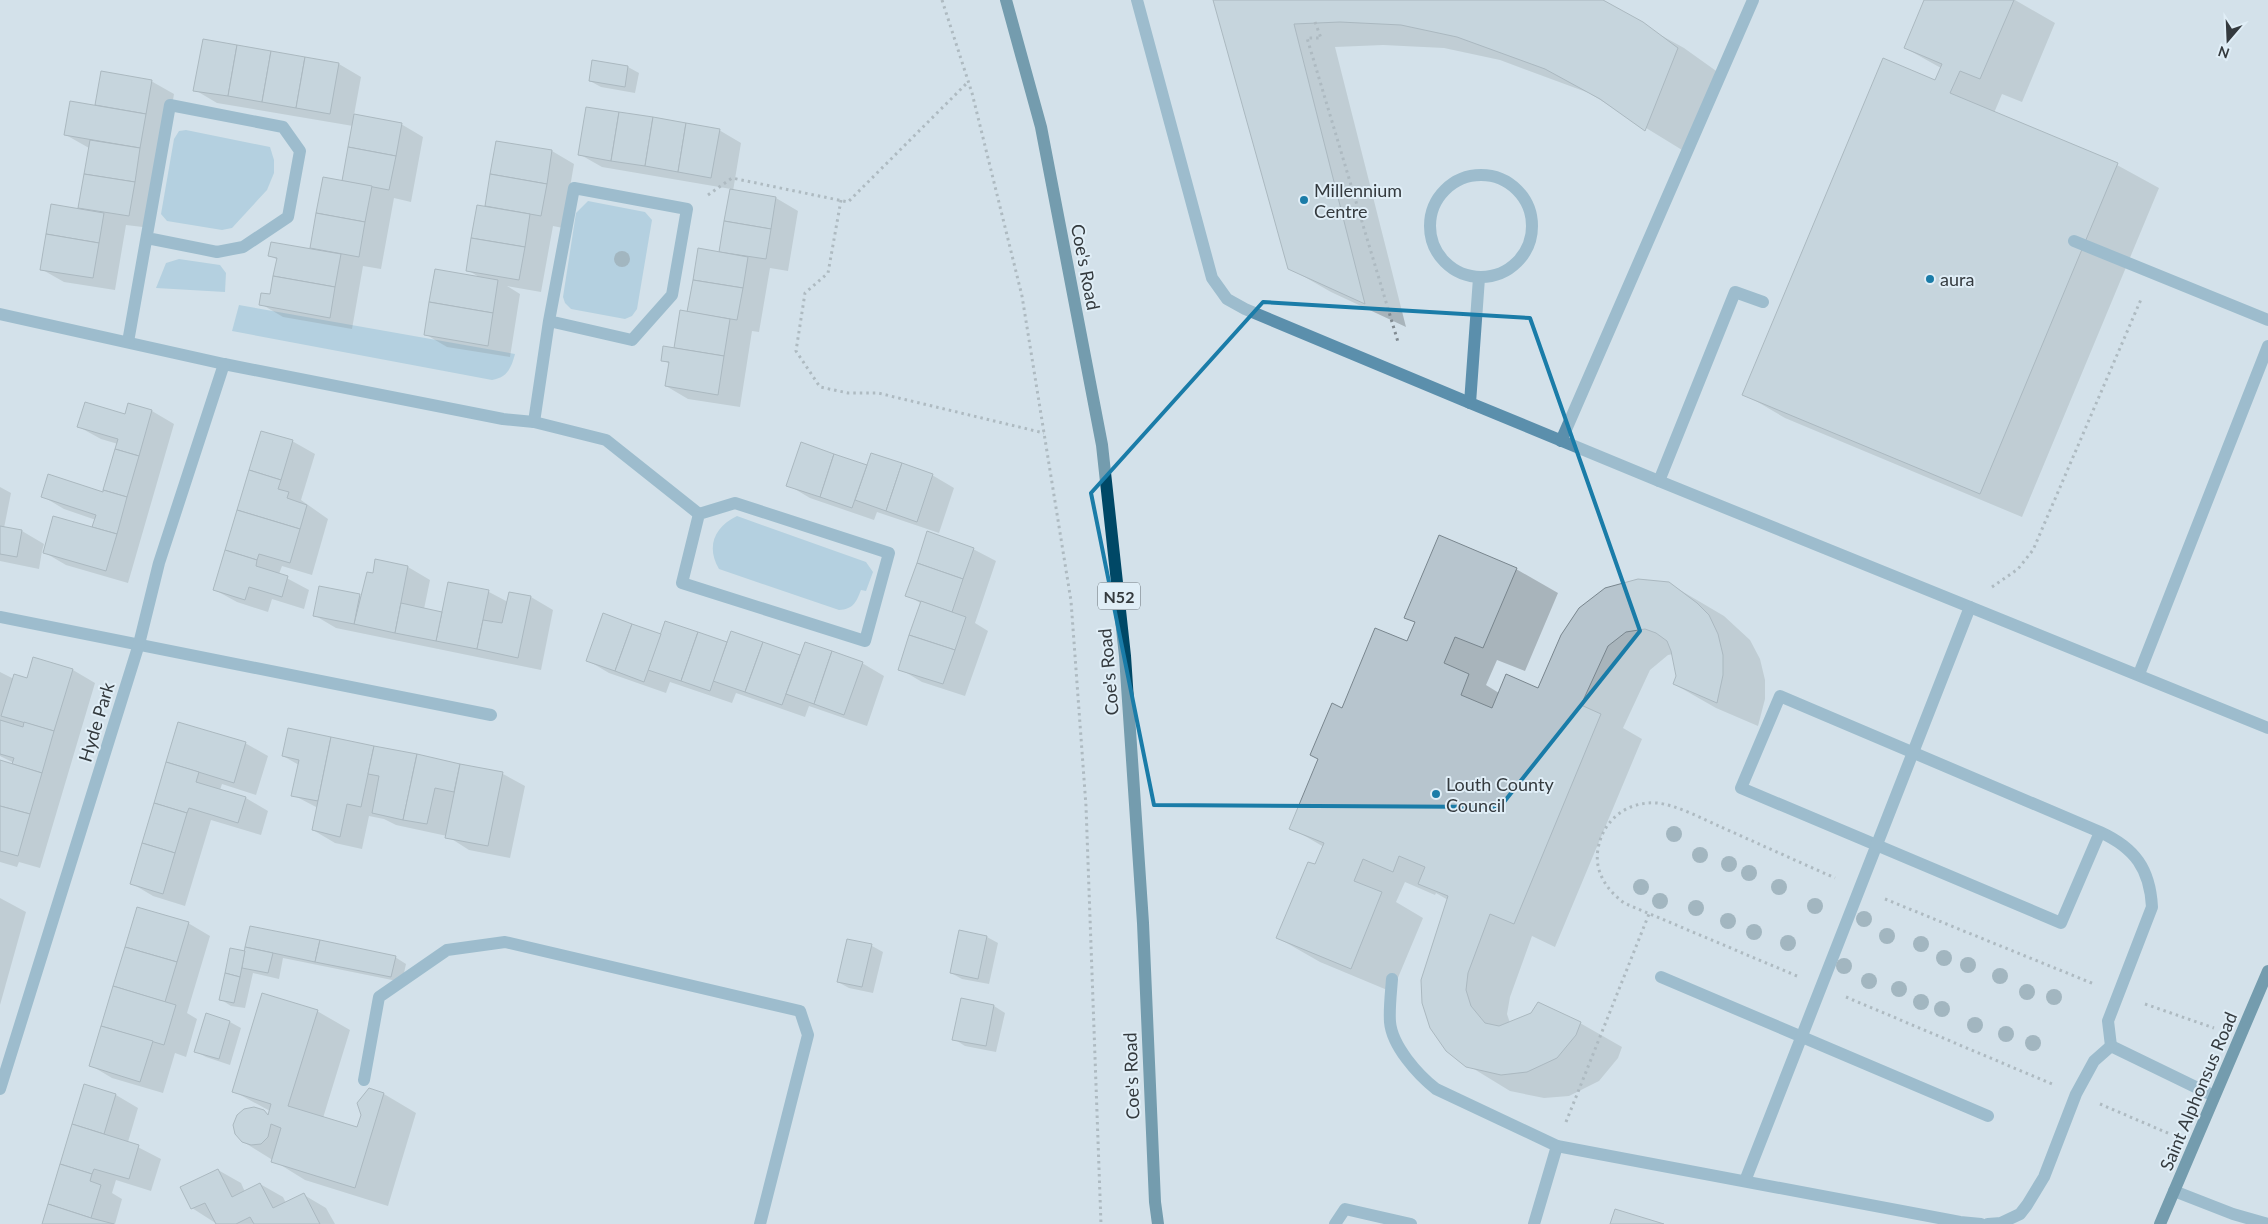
<svg xmlns="http://www.w3.org/2000/svg" width="2268" height="1224" viewBox="0 0 2268 1224" font-family="Lato,sans-serif">
<style>
.green{fill:#8fbbd4}
.shadow{fill:#0003}
.building{fill:#b7c5ce;stroke:#79868e}
.lines{fill:none;stroke-linecap:round;stroke-linejoin:round}
.path{stroke:#808a91;stroke-width:3;stroke-dasharray:2.5 4;stroke-linecap:butt}
.minor{stroke:#5b8fac;stroke-width:12}
.major{stroke:#004866;stroke-width:12}
.tree{fill:#67808e}
.marked{fill:none;stroke:#1a7ca8;stroke-width:4;stroke-linejoin:round}
.poi-dot{fill:#1a7ca8;stroke:#e0eef7;stroke-width:2}
.labels{text-anchor:middle;dominant-baseline:central;stroke-width:4;stroke-linejoin:round;paint-order:stroke}
.shield{fill:#e0eef7;stroke:#687076;stroke-width:1}
.shield-label{font-size:16px;font-weight:bold;fill:#343a3e}
.poi-label{font-size:18px;fill:#343a3e;stroke:#e0eef7;text-anchor:start}
.street-label{font-size:18px;fill:#343a3e;stroke:#e0eef7}
</style>
<rect width="100%" height="100%" fill="#d3e1ea"/>
<g class="green">
<path d="M186,130L270,147L274,160V173L267,190L232,228L222,230L167,221L161,214L174,139L179,131Z"/>
<path d="M588,201L645,212L652,220L637,309L632,316L625,319L571,309L565,303L563,297L576,213Z"/>
<path d="M179,259L220,265L226,273L225,292L156,288L166,263Z"/>
<path d="M239,305L515,354C511,369 507,377 492,380L232,331Z"/>
<path d="M737,516L866,562L873,572L866,591L861,590C856,603 853,609 839,610L719,569C706,547 714,527 737,516Z"/>
</g>
<g class="shadow">
<path d="M1214,0H1597L1684,48L1719,73L1687,153L1589,93L1500,60L1444,48L1383,45L1335,47L1406,327L1331,292L1289,268Z"/>
<path d="M1925,0H2015L2055,23L2022,102L2002,94L1994,113L2117,165L2159,188L2022,517L1785,418L1744,394L1936,81L1941,68L1905,48Z"/>
<path d="M204,40L339,64L361,77L354,115L401,124L423,137L411,202L394,198L381,269L363,266L352,329L283,317L261,304L271,296L278,260L270,256L311,250L324,179L343,182L353,126L217,103L195,90Z"/>
<path d="M593,61L628,67L639,73L635,93L601,87L590,81Z"/>
<path d="M102,73L151,81L174,94L151,228L126,225L115,290L64,282L41,269L79,209L89,148L66,135L96,107Z"/>
<path d="M719,130L741,143L733,191L776,198L798,211L788,271L770,268L759,332L752,331L740,407L688,399L666,386L670,364L662,360L675,349L688,313L720,253L731,189L602,167L579,154Z"/>
<path d="M497,142L552,151L574,164L563,228L553,226L541,292L507,286L520,294L510,357L447,347L425,334L481,278L467,270L486,208Z"/>
<path d="M129,405L152,411L174,424L128,583L66,565L42,551L39,569L0,561V487L11,493L4,528L22,531L44,544L42,551L93,529L96,520L64,509L42,496L104,494L118,444L101,439L79,427L126,415Z"/>
<path d="M292,441L315,454L301,500L328,519L312,575L282,566L279,574L309,590L304,609L272,599L268,612L237,602L215,590Z"/>
<path d="M867,466L932,475L954,488L939,533L877,512L874,520L810,498L788,485Z"/>
<path d="M973,549L996,561L975,623L988,631L965,696L922,682L900,669L922,604L907,595Z"/>
<path d="M376,561L408,567L430,580L424,609L443,613L449,583L489,592L508,602L531,597L553,610L541,670L336,628L314,615L320,588L363,597L374,575Z"/>
<path d="M1516,569L1558,593L1525,671L1497,660L1486,685L1499,693L1539,690L1668,583L1724,616L1750,640L1760,659L1765,680V699L1758,726L1716,708L1674,684L1677,676L1673,654L1668,655L1650,670L1623,728L1642,739L1555,947L1532,936L1510,997L1507,1014L1510,1023H1580L1622,1047L1618,1058L1599,1081L1569,1096L1544,1098L1510,1091L1456,1058L1437,1038L1425,1012L1421,989L1426,966L1448,900L1436,893L1435,895L1405,882L1396,902L1423,918L1392,992L1320,962L1278,938L1316,866L1324,847L1291,828L1343,709L1408,643L1416,623L1406,618Z"/>
<path d="M666,622L728,643L732,632L801,656L862,663L884,676L867,726L809,706L805,717L736,693L732,703L670,682L666,693L609,673L587,660L662,635Z"/>
<path d="M73,670L95,683L40,868L19,862L17,867L0,862V762L13,766L14,763L0,756V672L14,679H28Z"/>
<path d="M179,724L245,743L268,756L256,795L222,784L220,790L246,798L268,811L261,835L211,820L185,906L153,896L131,883Z"/>
<path d="M289,730L503,774L525,786L510,858L469,850L447,836L396,825L384,819L369,816L362,849L335,843L313,830L318,808L293,795L299,765L283,756Z"/>
<path d="M0,898L26,912L0,1005Z"/>
<path d="M188,923L210,936L187,1013L197,1019L186,1057L175,1053L163,1093L112,1078L90,1065Z"/>
<path d="M251,928L395,957L406,964L402,982L283,958L279,979L253,973L245,1008L231,1006L220,999L246,953Z"/>
<path d="M987,937L998,943L989,984L962,979L951,973Z"/>
<path d="M848,941L872,946L883,952L873,993L849,988L838,982Z"/>
<path d="M962,1000L994,1006L1005,1013L996,1052L965,1046L954,1039Z"/>
<path d="M317,1011L350,1030L323,1118L358,1129L369,1090L384,1094L416,1113L388,1206L305,1180L242,1141L263,1111L269,1115L270,1111L233,1091Z"/>
<path d="M230,1022L241,1028L230,1065L206,1057L195,1051Z"/>
<path d="M85,1086L116,1095L138,1108L128,1142L161,1159L151,1191L116,1180L112,1193L122,1199L115,1224H43Z"/>
<path d="M218,1170L241,1183L245,1192L260,1184L283,1197L286,1203L304,1195L326,1208L335,1224H217L192,1208Z"/>
</g>
<g class="building">
<path d="M1213,0H1603L1643,22L1678,48L1645,131L1600,99L1545,69L1457,37L1401,25L1340,22L1294,24L1365,304L1288,269Z"/>
<path d="M1924,0H2014L1980,79L1960,71L1950,93L2118,163L1980,494L1742,395L1883,58L1935,80L1942,64L1904,48Z"/>
<path d="M203,39L237,45L228,96L193,91Z"/>
<path d="M237,45L271,51L262,102L228,96Z"/>
<path d="M271,51L305,57L296,108L262,102Z"/>
<path d="M305,57L339,63L330,114L296,108Z"/>
<path d="M592,60L628,66L625,87L589,81Z"/>
<path d="M101,71L152,80L146,114L95,105Z"/>
<path d="M70,101L146,114L140,148L64,135Z"/>
<path d="M586,107L619,112L611,161L578,155Z"/>
<path d="M619,112L653,117L645,166L611,161Z"/>
<path d="M354,114L402,123L396,156L348,147Z"/>
<path d="M653,117L686,123L678,172L645,166Z"/>
<path d="M686,123L720,129L711,178L678,172Z"/>
<path d="M90,140L140,148L135,182L84,174Z"/>
<path d="M496,141L552,150L547,184L490,174Z"/>
<path d="M348,147L396,156L389,190L342,181Z"/>
<path d="M84,174L135,182L129,216L78,208Z"/>
<path d="M490,174L547,184L541,216L485,206Z"/>
<path d="M323,177L372,186L365,222L316,213Z"/>
<path d="M730,189L776,197L771,229L724,221Z"/>
<path d="M51,204L104,213L99,243L46,234Z"/>
<path d="M477,205L530,214L525,247L471,238Z"/>
<path d="M316,213L365,222L359,257L310,248Z"/>
<path d="M724,221L771,229L766,259L719,252Z"/>
<path d="M46,234L99,243L93,278L40,270Z"/>
<path d="M471,238L525,247L519,280L466,271Z"/>
<path d="M271,242L341,254L335,287L273,276L277,258L268,256Z"/>
<path d="M698,248L748,257L743,288L693,280Z"/>
<path d="M435,269L498,280L493,313L429,302Z"/>
<path d="M273,276L335,287L330,318L259,305L261,293L270,294Z"/>
<path d="M693,280L743,288L737,320L687,312Z"/>
<path d="M429,302L493,313L488,346L424,335Z"/>
<path d="M680,310L730,319L724,356L674,348Z"/>
<path d="M663,346L724,356L718,395L665,386L669,362L661,361Z"/>
<path d="M85,402L125,414L128,403L152,410L139,456L115,449L118,439L77,427Z"/>
<path d="M261,431L293,440L281,480L249,470Z"/>
<path d="M801,442L834,454L820,497L786,486Z"/>
<path d="M115,449L139,456L127,497L103,490Z"/>
<path d="M871,453L902,463L886,511L855,500Z"/>
<path d="M834,454L867,465L852,508L820,497Z"/>
<path d="M902,463L933,474L917,522L886,511Z"/>
<path d="M249,470L281,480L278,489L289,492L287,498L307,505L300,529L237,510Z"/>
<path d="M48,474L103,492V490L127,497L117,534L92,527L96,515L41,497Z"/>
<path d="M237,510L300,529L290,563L259,554L257,560L225,550Z"/>
<path d="M53,516L117,534L106,571L43,553Z"/>
<path d="M0,526L22,530L17,557L0,554Z"/>
<path d="M927,531L974,548L963,579L917,563Z"/>
<path d="M1439,535L1517,568L1483,648L1455,637L1444,663L1469,674L1461,695L1492,708L1506,674L1538,688L1561,635L1579,608L1605,588L1638,579L1669,582L1697,603L1709,615L1718,634L1723,655V675L1717,703L1673,684L1676,676L1671,651L1667,641L1656,633L1645,629L1626,632L1608,646L1581,705L1601,714L1514,924L1490,914L1468,973L1466,990L1471,1006L1485,1023L1499,1026L1531,1013L1538,1002L1581,1022L1576,1035L1557,1058L1527,1072L1501,1075L1466,1067L1446,1051L1430,1028L1422,1003L1421,980L1448,896L1418,884L1425,867L1399,856L1393,872L1363,859L1354,881L1382,892L1351,969L1276,938L1308,862L1315,864L1324,843L1289,829L1318,759L1310,755L1332,703L1342,708L1375,628L1407,641L1415,622L1404,618Z"/>
<path d="M225,550L257,560L256,566L288,576L282,597L249,587L245,600L213,590Z"/>
<path d="M375,559L408,566L395,633L354,624L367,572L373,573Z"/>
<path d="M917,563L963,579L952,612L905,596Z"/>
<path d="M448,582L489,590L477,649L436,641Z"/>
<path d="M319,586L360,594L354,624L313,616Z"/>
<path d="M509,592L531,596L518,658L477,649L483,620L502,623Z"/>
<path d="M921,601L966,617L955,650L909,635Z"/>
<path d="M401,603L442,612L436,641L395,633Z"/>
<path d="M603,613L632,624L615,671L586,661Z"/>
<path d="M665,621L698,632L681,681L648,670Z"/>
<path d="M632,624L661,634L644,682L615,671Z"/>
<path d="M731,631L763,642L745,692L713,681Z"/>
<path d="M698,632L727,642L710,691L681,681Z"/>
<path d="M909,635L955,650L943,684L898,670Z"/>
<path d="M763,642L800,655L782,705L745,692Z"/>
<path d="M805,642L832,651L814,704L786,694Z"/>
<path d="M832,651L863,662L844,715L814,704Z"/>
<path d="M33,657L73,669L54,731L1,716L14,674L27,678Z"/>
<path d="M0,720L23,727L24,722L54,731L42,773L12,764L14,758L0,754Z"/>
<path d="M178,722L246,742L234,783L166,762Z"/>
<path d="M288,728L331,737L318,801L291,796L299,760L282,756Z"/>
<path d="M331,737L374,746L361,807L347,804L340,837L312,830Z"/>
<path d="M374,746L417,754L403,820L372,813L379,776L368,774Z"/>
<path d="M417,754L460,764L454,792L435,788L427,824L403,820Z"/>
<path d="M0,760L42,773L30,814L0,806Z"/>
<path d="M166,762L199,772L196,782L246,797L238,823L189,808L187,813L154,803Z"/>
<path d="M460,764L503,772L488,846L445,838Z"/>
<path d="M154,803L187,813L175,853L142,843Z"/>
<path d="M0,806L30,814L18,856L0,851Z"/>
<path d="M142,843L175,853L163,894L130,884Z"/>
<path d="M137,907L189,922L177,962L125,947Z"/>
<path d="M250,926L320,940L315,962L245,947Z"/>
<path d="M959,930L987,936L978,979L950,973Z"/>
<path d="M847,939L872,944L862,987L837,982Z"/>
<path d="M320,940L396,956L391,977L315,962Z"/>
<path d="M125,947L177,962L165,1002L113,986Z"/>
<path d="M245,947L273,953L268,973L242,968Z"/>
<path d="M230,948L245,951L240,977L225,973Z"/>
<path d="M225,973L240,977L234,1003L219,1000Z"/>
<path d="M113,986L176,1005L164,1045L101,1026Z"/>
<path d="M262,993L318,1010L288,1106L357,1127L361,1115L357,1103L369,1088L384,1093L355,1188L271,1162L281,1128L271,1124L268,1137L261,1144L251,1145L242,1142L235,1134L233,1125L237,1115L244,1109L254,1107L264,1110L268,1115L271,1104L232,1092Z"/>
<path d="M961,998L994,1005L986,1046L952,1040Z"/>
<path d="M206,1013L230,1021L219,1059L194,1052Z"/>
<path d="M101,1026L153,1041L140,1082L89,1066Z"/>
<path d="M84,1084L116,1094L104,1134L72,1124Z"/>
<path d="M72,1124L139,1145L129,1179L94,1169L92,1174L60,1164Z"/>
<path d="M60,1164L92,1174L90,1181L101,1185L91,1218L48,1204Z"/>
<path d="M218,1169L232,1197L260,1183L273,1208L304,1193L320,1224H254L250,1217L236,1224H216L205,1203L191,1209L180,1187Z"/>
<path d="M48,1204L91,1218L114,1224H42Z"/>
<path d="M1615,1209L1664,1224H1610Z"/>
</g>
<g class="lines">
<g class="path">
<path d="M942,0L972,93L1022,296L1071,601L1086,806L1101,1224"/>
<path d="M1315,22L1321,38H1307L1398,342"/>
<path d="M708,195L732,178L848,202L968,82"/>
<path d="M841,200L828,273L805,293L796,351L820,387L848,393H878L1044,433"/>
<path d="M1992,587L2018,569L2033,550L2142,297"/>
<path d="M1885,899L2094,984"/>
<path d="M1797,976L1624,903C1607,890 1594,872 1598,849C1603,819 1628,801 1657,803C1677,805 1703,819 1721,827C1759,844 1797,861 1835,878"/>
<path d="M1846,997L2052,1084"/>
<path d="M2145,1004L2214,1028"/>
<path d="M2100,1104L2170,1134"/>
<path d="M1566,1122L1649,914"/>
</g>
<g class="minor">
<path d="M1137,0L1212,278L1227,299L1245,309L1470,403"/>
<circle cx="1481" cy="226" r="51"/>
<path d="M2074,241L2268,320"/>
<path d="M1479,278L1470,403L1659,481"/>
<path d="M1763,302L1735,292L1659,481L2268,728"/>
<path d="M0,314L224,364L503,419L534,422L606,440L699,514"/>
<path d="M128,342L170,105L283,127L300,151L288,217L243,247L217,252L147,238"/>
<path d="M534,422L549,321L632,340L672,295L687,209L574,188L549,321"/>
<path d="M1561,441L1753,0"/>
<path d="M735,503L889,553L865,641L682,583L699,514Z"/>
<path d="M0,617L491,715"/>
<path d="M2139,674L2268,346"/>
<path d="M2100,832L2061,923L1741,788L1780,696L2100,832C2135,848 2150,869 2152,907L2108,1021L2111,1046"/>
<path d="M1661,977L1988,1116"/>
<path d="M1392,979C1391,993 1389,1008 1390,1022C1392,1046 1418,1075 1436,1089L1557,1146L1960,1222L1981,1224"/>
<path d="M2111,1046L2214,1096"/>
<path d="M364,1080L379,997L447,950L505,942L800,1011L808,1035L760,1224"/>
<path d="M0,1089L139,644L159,563L224,364"/>
<path d="M1745,1181L1970,607"/>
<path d="M2174,1191L2233,1214L2268,1224"/>
<path d="M1335,1224L1345,1209L1411,1224"/>
<path d="M1534,1224L1557,1146"/>
<path d="M1988,1224L2001,1223L2020,1214L2027,1205L2044,1177L2076,1094L2094,1061L2111,1046"/>
</g>
<g class="major">
<path d="M1006,0L1041,127L1102,445L1125,656L1143,923L1155,1202L1158,1224"/>
<path d="M2160,1224L2268,971"/>
</g>
</g>
<g class="tree">
<circle cx="622" cy="259" r="8"/>
<circle cx="1674" cy="834" r="8"/>
<circle cx="1700" cy="855" r="8"/>
<circle cx="1729" cy="864" r="8"/>
<circle cx="1749" cy="873" r="8"/>
<circle cx="1641" cy="887" r="8"/>
<circle cx="1779" cy="887" r="8"/>
<circle cx="1660" cy="901" r="8"/>
<circle cx="1815" cy="906" r="8"/>
<circle cx="1696" cy="908" r="8"/>
<circle cx="1864" cy="919" r="8"/>
<circle cx="1728" cy="921" r="8"/>
<circle cx="1754" cy="932" r="8"/>
<circle cx="1887" cy="936" r="8"/>
<circle cx="1788" cy="943" r="8"/>
<circle cx="1921" cy="944" r="8"/>
<circle cx="1944" cy="958" r="8"/>
<circle cx="1968" cy="965" r="8"/>
<circle cx="1844" cy="966" r="8"/>
<circle cx="2000" cy="976" r="8"/>
<circle cx="1869" cy="981" r="8"/>
<circle cx="1899" cy="989" r="8"/>
<circle cx="2027" cy="992" r="8"/>
<circle cx="2054" cy="997" r="8"/>
<circle cx="1921" cy="1002" r="8"/>
<circle cx="1942" cy="1009" r="8"/>
<circle cx="1975" cy="1025" r="8"/>
<circle cx="2006" cy="1034" r="8"/>
<circle cx="2033" cy="1043" r="8"/>
</g>
<path d="M0 0H2268V1224H0ZM1263,302L1530,318L1640,631L1500,807L1154,805L1091,493Z" fill="#d3e1ea" fill-opacity=".55" fill-rule="evenodd"/>
<path class="marked" d="M1263,302L1530,318L1640,631L1500,807L1154,805L1091,493Z"/>
<g class="poi-dot">
<circle cx="1304" cy="200" r="5"/>
<circle cx="1930" cy="279" r="5"/>
<circle cx="1436" cy="794" r="5"/>
</g>
<g class="labels">
<rect class="shield" x="1098" y="582.5" width="42" height="27" rx="4"/>
<g class="shield-label">
<text x="1119" y="596">N52</text>
</g>
<g class="poi-label">
<text x="1314" y="190">Millennium<tspan x="1314" dy="21">Centre</tspan></text>
<text x="1940" y="279">aura</text>
<text x="1446" y="784">Louth County<tspan x="1446" dy="21">Council</tspan></text>
</g>
<g class="street-label">
<text transform="translate(1086 267) rotate(79)">Coe's Road</text>
<text transform="translate(1108 672) rotate(-95)">Coe's Road</text>
<text transform="translate(96 722) rotate(-73)">Hyde Park</text>
<text transform="translate(1131 1076) rotate(-92)">Coe's Road</text>
<text transform="translate(2198 1091) rotate(-67)">Saint Alphonsus Road</text>
</g>
</g>
<g transform="translate(2228 40) rotate(199)" stroke="#e0eef7" stroke-width="4" paint-order="stroke">
<path d="M0-4L9 19L0 12L-9 19Z" fill="#343a3e"/>
<text y="-8" font-size="14" font-weight="bold" text-anchor="middle" fill="#343a3e">N</text>
</g>
</svg>
